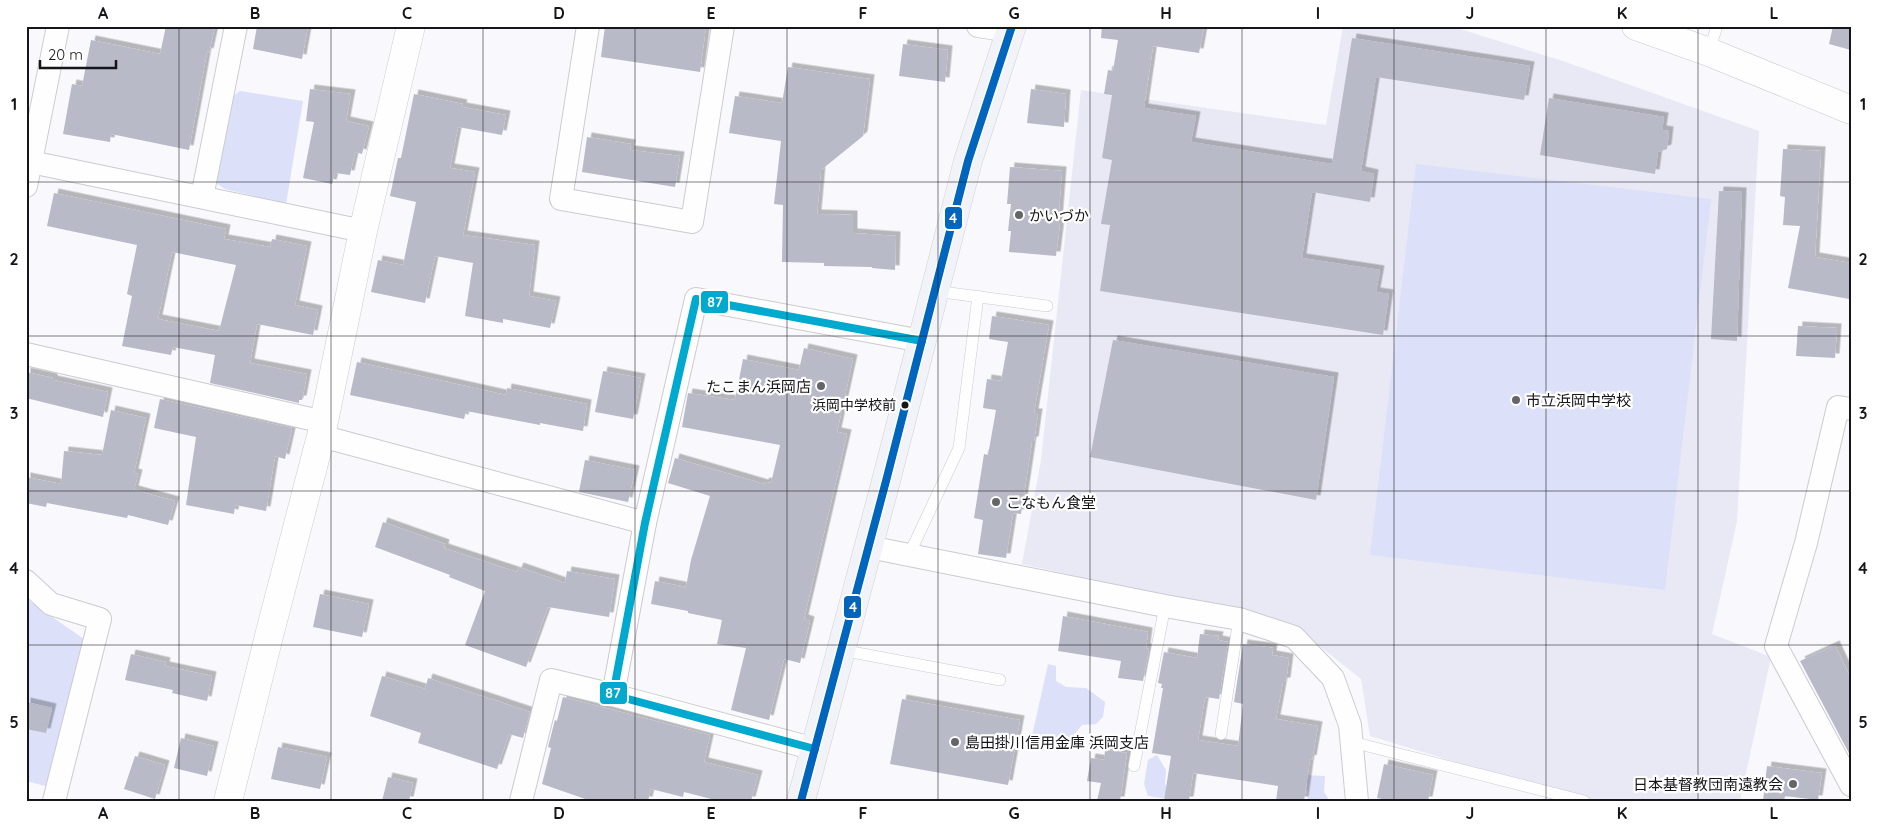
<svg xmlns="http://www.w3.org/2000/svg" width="1877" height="827" viewBox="0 0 1877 827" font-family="Quicksand,'Noto Sans JP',sans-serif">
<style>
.built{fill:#e8e9f4}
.green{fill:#dce0f9}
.building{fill:#b9bac7;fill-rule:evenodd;filter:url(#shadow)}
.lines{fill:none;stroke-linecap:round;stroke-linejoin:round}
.service-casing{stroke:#cbcbd0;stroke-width:12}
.minor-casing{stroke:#cbcbd0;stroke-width:24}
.tertiary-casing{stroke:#cbcbd0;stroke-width:29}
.primary-casing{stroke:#d2d2d5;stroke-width:29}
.service{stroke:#fefeff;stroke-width:11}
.minor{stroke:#fefeff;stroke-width:22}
.tertiary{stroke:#fefeff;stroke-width:28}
.primary{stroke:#f2f3f8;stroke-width:28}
.bus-1-casing{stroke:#fff;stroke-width:11}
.bus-2-casing{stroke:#fff;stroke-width:11}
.bus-1{stroke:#00a9ce;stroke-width:8}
.bus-2{stroke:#0065bd;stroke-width:8}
.grid{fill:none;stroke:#15151a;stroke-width:1;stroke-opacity:0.55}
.poi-dot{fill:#646469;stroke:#fff;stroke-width:2}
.bus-dot{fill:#15151a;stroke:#fff;stroke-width:2}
.labels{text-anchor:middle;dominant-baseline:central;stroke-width:4.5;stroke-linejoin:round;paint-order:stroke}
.bus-label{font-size:14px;fill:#15151a;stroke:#fff;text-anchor:end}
.poi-label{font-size:15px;fill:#15151a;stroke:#fff;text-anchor:start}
.line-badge{stroke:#fff;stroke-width:2}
.badge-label{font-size:14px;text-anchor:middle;font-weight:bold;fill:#fff}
.neatline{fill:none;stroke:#15151a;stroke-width:2}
.grid-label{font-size:16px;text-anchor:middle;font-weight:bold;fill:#15151a}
</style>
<defs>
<filter id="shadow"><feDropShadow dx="4.5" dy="-4.5" stdDeviation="0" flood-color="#0004"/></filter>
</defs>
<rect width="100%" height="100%" fill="#f8f8fd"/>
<path class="built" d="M1343,26H1450L1563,61L1759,131L1737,521L1712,634L1771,657L1740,801H1583L1370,736L1361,679L1293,625L1022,564L1041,460L1081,90L1326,125Z"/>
<g class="green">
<path d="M240,91L303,101L286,204L225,189L216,183L233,96Z"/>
<path d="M1416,164L1711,199L1665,590L1370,555Z"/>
<path d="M26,599L84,639L57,789L26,781Z"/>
<path d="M1048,664L1056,666V681L1066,687L1086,688L1105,702L1103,717L1096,724L1082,725L1066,744L1030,745Z"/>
<path d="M1157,755L1166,770L1165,784L1171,792L1168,799L1148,796L1144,784L1148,760Z"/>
<path d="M1306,775L1325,776L1324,792L1330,801H1308Z"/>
</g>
<g class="building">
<path d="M166,26H215L209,53L207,52L189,150L111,134L110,142L63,134L72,84L82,86L91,40L160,54Z"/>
<path d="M257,26H308L302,59L253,49Z"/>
<path d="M605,26H706L700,72L601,57Z"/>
<path d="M1102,26H1204L1199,53L1153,46L1144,108L1196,116L1191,142L1332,164L1352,38L1530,66L1524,100L1376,77L1361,171L1374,174L1370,202L1312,192L1302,258L1380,270L1376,292L1389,294L1383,335L1100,291L1110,225L1101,224L1112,160L1102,158L1112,95L1104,94L1108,70L1113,71L1118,40L1101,38Z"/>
<path d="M1833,26H1851V50L1829,44Z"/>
<path d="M903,44L948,50L945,82L899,76Z"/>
<path d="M788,67L870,79L863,136L821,170L817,214L853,215V233L896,236L895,270L872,268V267L824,266V263L782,262L783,205L774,204L781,141L729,133L735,96L782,103Z"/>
<path d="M310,89L351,94L346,121L369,126L362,154L355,152L350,175L335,173L332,184L303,178L314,122L306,121Z"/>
<path d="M1031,89L1066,94L1064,127L1027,123Z"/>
<path d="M414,94L463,104L462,107L506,115L502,135L458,127L450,168L475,172L463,235L535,245L529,296L556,301L550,328L503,319V323L465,316L473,263L435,256L425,303L371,292L378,260L403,265L416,202L390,196L398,158H401Z"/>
<path d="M1549,98L1664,117L1662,130L1669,131L1667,149L1658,152L1655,174L1540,155Z"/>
<path d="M587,137L631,144L630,150L680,156L675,187L582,172Z"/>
<path d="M1783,149L1821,151L1815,257L1851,263V288L1849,299L1788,288L1800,226L1783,225L1785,197L1780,196Z"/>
<path d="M1010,167L1062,171L1058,223H1060L1056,256L1009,252L1011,231H1008L1011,204H1007Z"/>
<path d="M1719,191L1742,192L1737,341L1711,339Z"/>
<path d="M54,193L226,229L224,239L270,247L272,239L307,246L295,305L318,310L313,335L257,324L250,363L307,374L302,400H299V403L210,383L215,355L173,347L171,355L122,346L132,296L127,294L137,245L47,226ZM172,252L236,265L219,331L158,319Z"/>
<path d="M992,316L1049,325L1034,413H1038L1034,441H1032L1021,514L1013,513L1006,558L978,554L983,520L974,518L984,454L988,455L996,410L983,408L987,379L1001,381L1008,342L989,339Z"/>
<path d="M1798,326L1837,328L1835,358L1796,356Z"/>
<path d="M1113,340L1334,377L1316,500L1090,457Z"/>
<path d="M804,348L853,359L837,432L847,434L804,619L810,621L800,663L784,659L769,720L731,710L746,648L717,644L722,620L688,613V611L651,604L655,581L686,587L691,560L710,496L668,483L675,458L764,484L765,482L771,483L780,445L682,427L688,393L735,400L743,359L799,370Z"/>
<path d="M357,362L506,395L507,388L587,404L583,431L540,423V425L466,411L464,419L350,395Z"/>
<path d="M603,371L641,378L633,419L595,412Z"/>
<path d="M26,372L53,378V380L108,392L103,417L26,398Z"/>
<path d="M160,399L292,428L285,459L275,456L266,511L235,505L234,514L186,505L196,437L154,428Z"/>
<path d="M111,410L146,418L134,473L138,474L134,490L175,501L168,525L128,515L127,518L47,503L46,507L26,503V477L61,484L64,451L102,455Z"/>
<path d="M585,460L635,470L628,502L579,492Z"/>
<path d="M383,522L445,544L444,548L517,572L519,567L565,583L567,571L615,579L609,617L548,607L526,667L465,645L485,591L449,577L450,575L375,547Z"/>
<path d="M320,594L369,604L362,637L313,627Z"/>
<path d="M1063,616L1148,632L1146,648L1149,649L1143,681L1118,678L1121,661L1058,651Z"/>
<path d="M1200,634L1219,636L1218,640L1228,642L1219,699L1205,697L1198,740L1238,746L1243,704L1234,702L1243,644L1273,648L1272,655L1289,658L1286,682H1283L1276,719L1318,726L1312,760L1310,759L1304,801H1276L1278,786L1193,773L1189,801H1164L1171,756L1152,753L1163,688H1161L1162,684L1158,683L1164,652L1197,658Z"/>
<path d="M1835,645L1851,679V757L1800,661Z"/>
<path d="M131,654L166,662L165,666L212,676L207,701L172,693L173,690L125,680Z"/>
<path d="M382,676L425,689L428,678L530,712L523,738L509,734L497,769L418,743L421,733L370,716Z"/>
<path d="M563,697L710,735L704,762L758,775L751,801H719L684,792L683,797L651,789L648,801H591L542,784L551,748L548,747L555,720L557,721Z"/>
<path d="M902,699L1020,720L1008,785L890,764Z"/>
<path d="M26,702L52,708L46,733L26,729Z"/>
<path d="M181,738L214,746L207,776L174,768Z"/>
<path d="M278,747L327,757L320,789L271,779Z"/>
<path d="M1105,750L1127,753L1120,801H1097L1101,783L1087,781L1091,758L1104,760Z"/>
<path d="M135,756L165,765L155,799L124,789Z"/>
<path d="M1384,764L1433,775L1428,801H1392L1377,798Z"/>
<path d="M1767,766L1822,773L1818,800L1785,796L1784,801H1763Z"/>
<path d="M388,777L413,783L409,801H382Z"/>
</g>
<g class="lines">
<g class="service-casing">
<g id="service">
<path d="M1709,52L1717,26"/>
<path d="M935,291L1047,306"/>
<path d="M909,555L959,448L978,296"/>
<path d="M841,650L1000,680"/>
<path d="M1221,734L1239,619"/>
<path d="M1352,742L1584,801"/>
<path d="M1134,766L1165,606"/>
</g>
</g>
<g class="minor-casing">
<g id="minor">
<path d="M588,26L561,199L692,222L723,26"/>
<path d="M978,26L1011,31"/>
<path d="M26,161L363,231"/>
<path d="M26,186L58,26"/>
<path d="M202,197L236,26"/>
<path d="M26,354L324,422"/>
<path d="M1851,409L1838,407L1806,543L1776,646L1851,785"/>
<path d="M321,436L645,523"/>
<path d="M869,547L1165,606L1239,619L1294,637L1333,678L1350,725L1357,801"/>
<path d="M26,581L51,604L100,619L54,801"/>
<path d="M815,749L613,695L645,523L696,299L922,341"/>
<path d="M521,801L551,680L613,695"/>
</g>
</g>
<g class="tertiary-casing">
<g id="tertiary">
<path d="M1636,26L1709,52L1851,110"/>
<path d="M228,801L270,632L321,436L363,231L411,26"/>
</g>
</g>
<g class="primary-casing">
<path id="primary" d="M801,801L886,481L968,161L1012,26"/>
</g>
<use href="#service" class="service"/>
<use href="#minor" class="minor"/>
<use href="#tertiary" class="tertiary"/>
<use href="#primary" class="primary"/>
<g class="bus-1-casing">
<path id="bus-1" d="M815,749L613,695L645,523L696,299L922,341"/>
</g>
<g class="bus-2-casing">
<path id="bus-2" d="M801,801L886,481L968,161L1012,26"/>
</g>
<use href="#bus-1" class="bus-1"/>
<use href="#bus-2" class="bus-2"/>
</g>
<path class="grid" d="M179,26V801M331,26V801M483,26V801M635,26V801M787,26V801M938,26V801M1090,26V801M1242,26V801M1394,26V801M1546,26V801M1698,26V801M26,182H1851M26,336H1851M26,491H1851M26,645H1851"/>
<g class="poi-dot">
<circle cx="1019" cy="215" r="5"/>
<circle cx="821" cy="386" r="5"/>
<circle cx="1516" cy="400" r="5"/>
<circle cx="996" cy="502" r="5"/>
<circle cx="955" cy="742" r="5"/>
<circle cx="1793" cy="784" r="5"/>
</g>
<circle class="bus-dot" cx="905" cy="405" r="4.5"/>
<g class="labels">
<g class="bus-label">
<text x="896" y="405">浜岡中学校前</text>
</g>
<g class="poi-label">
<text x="1029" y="215">かいづか</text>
<text x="811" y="386" text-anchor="end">たこまん浜岡店</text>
<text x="1526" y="400">市立浜岡中学校</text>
<text x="1006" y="502">こなもん食堂</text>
<text x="965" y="742">島田掛川信用金庫 浜岡支店</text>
<text x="1783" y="784" text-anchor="end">日本基督教団南遠教会</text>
</g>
</g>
<g class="line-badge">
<rect x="944" y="206" width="19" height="24" rx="5" fill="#0065bd"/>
<rect x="700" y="290" width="29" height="24" rx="5" fill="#00a9ce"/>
<rect x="843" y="595" width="19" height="24" rx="5" fill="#0065bd"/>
<rect x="599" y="681" width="29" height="24" rx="5" fill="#00a9ce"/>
</g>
<g class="badge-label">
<text x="953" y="223">4</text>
<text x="715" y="307">87</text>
<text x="853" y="612">4</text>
<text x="613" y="698">87</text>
</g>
<rect width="1877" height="827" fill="none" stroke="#ffffff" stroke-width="55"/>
<path d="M40 60v8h76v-8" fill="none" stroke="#15151a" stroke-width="2.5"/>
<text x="48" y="60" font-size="15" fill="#15151a" stroke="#ffffff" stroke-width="4" paint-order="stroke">20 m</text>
<rect x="28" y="28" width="1822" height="772" class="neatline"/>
<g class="grid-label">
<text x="103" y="19">A</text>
<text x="255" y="19">B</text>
<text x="407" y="19">C</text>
<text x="559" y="19">D</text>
<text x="711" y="19">E</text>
<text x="863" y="19">F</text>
<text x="1014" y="19">G</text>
<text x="1166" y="19">H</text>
<text x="1318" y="19">I</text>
<text x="1470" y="19">J</text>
<text x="1622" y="19">K</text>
<text x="1774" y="19">L</text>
<text x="14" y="110">1</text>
<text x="1863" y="110">1</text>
<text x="14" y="265">2</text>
<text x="1863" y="265">2</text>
<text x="14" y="419">3</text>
<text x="1863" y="419">3</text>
<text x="14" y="574">4</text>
<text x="1863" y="574">4</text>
<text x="14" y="728">5</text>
<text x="1863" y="728">5</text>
<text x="103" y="819">A</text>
<text x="255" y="819">B</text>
<text x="407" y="819">C</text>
<text x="559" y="819">D</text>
<text x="711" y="819">E</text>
<text x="863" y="819">F</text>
<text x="1014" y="819">G</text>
<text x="1166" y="819">H</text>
<text x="1318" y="819">I</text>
<text x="1470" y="819">J</text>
<text x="1622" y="819">K</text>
<text x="1774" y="819">L</text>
</g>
</svg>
